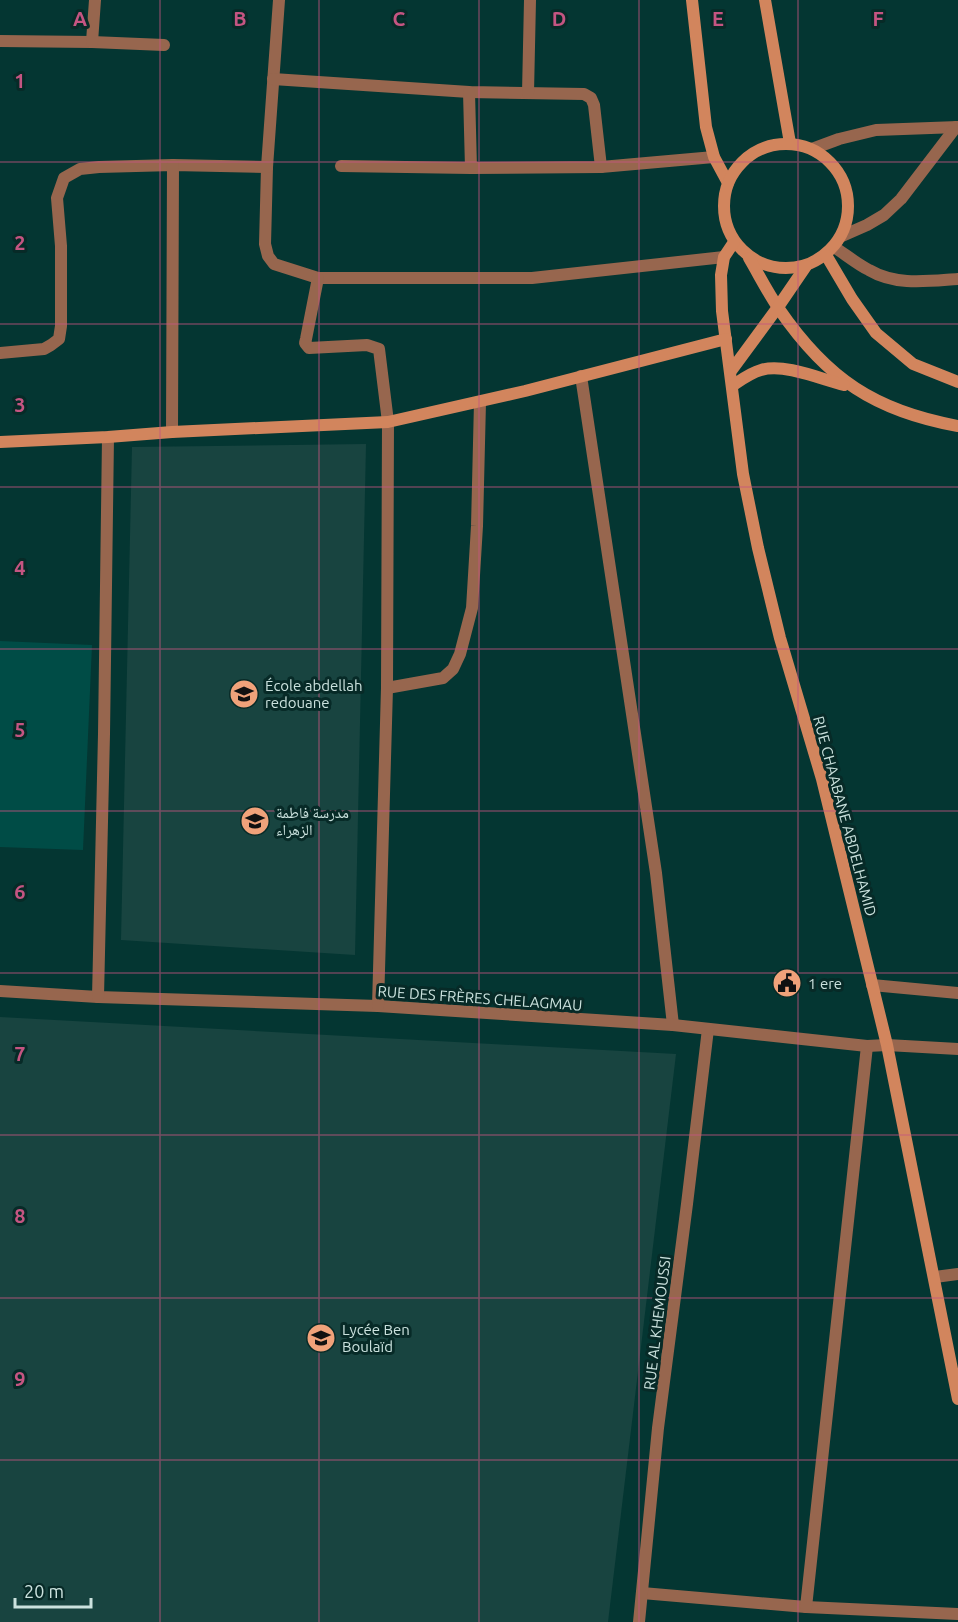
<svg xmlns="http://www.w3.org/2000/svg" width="958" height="1622" viewBox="0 0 958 1622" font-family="Ubuntu,'Noto Naskh Arabic',sans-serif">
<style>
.built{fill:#184440}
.green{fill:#004c46}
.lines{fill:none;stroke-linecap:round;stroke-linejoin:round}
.minor{stroke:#97664e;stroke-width:12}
.tertiary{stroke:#97664e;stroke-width:12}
.secondary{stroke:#d2855d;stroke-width:12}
.grid{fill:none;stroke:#c55582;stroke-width:1.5;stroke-opacity:0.55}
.labels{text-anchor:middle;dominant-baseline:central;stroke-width:6;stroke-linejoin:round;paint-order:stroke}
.poi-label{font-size:15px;fill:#cbe2de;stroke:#072a27;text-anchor:start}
.street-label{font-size:15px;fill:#cbe2de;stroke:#072a27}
.grid-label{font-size:20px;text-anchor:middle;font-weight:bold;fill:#c55582;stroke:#072a27;stroke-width:6;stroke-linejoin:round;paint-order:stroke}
</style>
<rect width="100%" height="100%" fill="#043632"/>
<g class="built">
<path d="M366,444L355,955L121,940L132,447Z"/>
<path d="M0,1017L676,1054L608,1622H0Z"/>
</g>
<path class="green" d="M0,641L92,645L83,850L0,847Z"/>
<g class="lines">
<g class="minor">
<path d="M279,0L267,167L265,244L268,256L274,264L318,278H532L724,257"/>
<path d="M0,41L92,42L164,45"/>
<path d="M92,42L95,0"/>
<path d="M273,79L469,92L584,94L591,98L594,105L601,167"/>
<path d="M469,92L471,168"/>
<path d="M528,93L530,0"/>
<path d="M812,149L839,139L876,130L958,127"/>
<path d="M341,166L471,168L601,167L714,157"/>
<path d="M842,236L867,225L884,215L901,199L956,127"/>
<path d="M834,247C845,254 857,264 869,270C896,286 928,281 958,279"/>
<path d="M318,278L306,339L305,343L309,348L367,345L379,349L388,422"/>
<path d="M0,353L44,349L51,345L59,339L61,326V246L57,198L64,178L80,169L99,167L173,165L267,167"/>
<path d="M581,376L656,873L673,1025"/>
<path d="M172,432L173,165"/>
<path d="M387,688L443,678L453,669L460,654L472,608L477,526L480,402"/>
<path d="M872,985L958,993"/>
<path d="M935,1277L958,1274"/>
<path d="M642,1593L806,1607L958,1614"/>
<path d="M806,1607L867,1046"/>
</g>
<g class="tertiary">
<path d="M0,991L98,997L378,1006L673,1025L867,1046L887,1045L958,1049"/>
<path d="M98,997L104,734L108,437"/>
<path d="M378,1006L387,688L388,422"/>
<path d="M639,1622L658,1428L687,1204L708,1029"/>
</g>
<g class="secondary">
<path d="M692,0L706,127L714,157L728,183"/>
<path d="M765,0L790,143"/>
<circle cx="786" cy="206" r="62"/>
<path d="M734,242L724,257L721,275L722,311L743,474L758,548L780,638L822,779L887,1045L958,1399"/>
<path d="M826,255L852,299L876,333L913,364L958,382"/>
<path d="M749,258C759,275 768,293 779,309C827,379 875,411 958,426"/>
<path d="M731,371L778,307L806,266"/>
<path d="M732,386C741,380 750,373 761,370C784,363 821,379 844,385"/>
<path d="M0,442L108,437L172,432L388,422L525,391L726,339"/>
</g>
</g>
<path class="grid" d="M160,0V1622M319,0V1622M479,0V1622M639,0V1622M798,0V1622M0,162H958M0,324H958M0,487H958M0,649H958M0,811H958M0,973H958M0,1135H958M0,1298H958M0,1460H958"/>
<defs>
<g id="school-disc" transform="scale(1.5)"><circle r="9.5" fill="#f0a27a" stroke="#072a27"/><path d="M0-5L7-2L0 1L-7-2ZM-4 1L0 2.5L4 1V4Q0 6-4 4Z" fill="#111"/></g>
<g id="civic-disc" transform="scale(1.5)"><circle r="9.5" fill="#f0a27a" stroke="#072a27"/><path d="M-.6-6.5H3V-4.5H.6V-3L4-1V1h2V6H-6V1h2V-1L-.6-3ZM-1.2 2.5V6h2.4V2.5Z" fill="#111"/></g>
</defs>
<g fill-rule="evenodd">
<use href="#school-disc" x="244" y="694"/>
<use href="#school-disc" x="255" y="821"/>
<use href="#civic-disc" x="787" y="983"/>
<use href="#school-disc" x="321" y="1338"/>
</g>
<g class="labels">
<g class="poi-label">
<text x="265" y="685">École abdellah<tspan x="265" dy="17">redouane</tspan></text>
<text x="276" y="812">مدرسة فاطمة<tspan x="276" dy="17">الزهراء</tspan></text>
<text x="808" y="983">1 ere</text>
<text x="342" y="1329">Lycée Ben<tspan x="342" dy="17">Boulaïd</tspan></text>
</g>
<g class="street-label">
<text transform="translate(845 816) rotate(75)">RUE CHAABANE ABDELHAMID</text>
<text transform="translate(480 998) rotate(4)">RUE DES FRÈRES CHELAGMAU</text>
<text transform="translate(657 1323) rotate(-83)">RUE AL KHEMOUSSI</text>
</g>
</g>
<g class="grid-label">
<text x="80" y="26">A</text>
<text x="240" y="26">B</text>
<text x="399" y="26">C</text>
<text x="559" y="26">D</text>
<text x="718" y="26">E</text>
<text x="878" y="26">F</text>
<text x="20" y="88">1</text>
<text x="20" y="250">2</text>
<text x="20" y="412">3</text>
<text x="20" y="575">4</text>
<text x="20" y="737">5</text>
<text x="20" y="899">6</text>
<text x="20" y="1061">7</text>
<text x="20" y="1223">8</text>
<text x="20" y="1386">9</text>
</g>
<path d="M15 1598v9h76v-9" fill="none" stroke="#cbe2de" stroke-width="3"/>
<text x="24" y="1598" font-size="18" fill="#cbe2de" stroke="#072a27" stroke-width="4.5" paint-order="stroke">20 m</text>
</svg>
